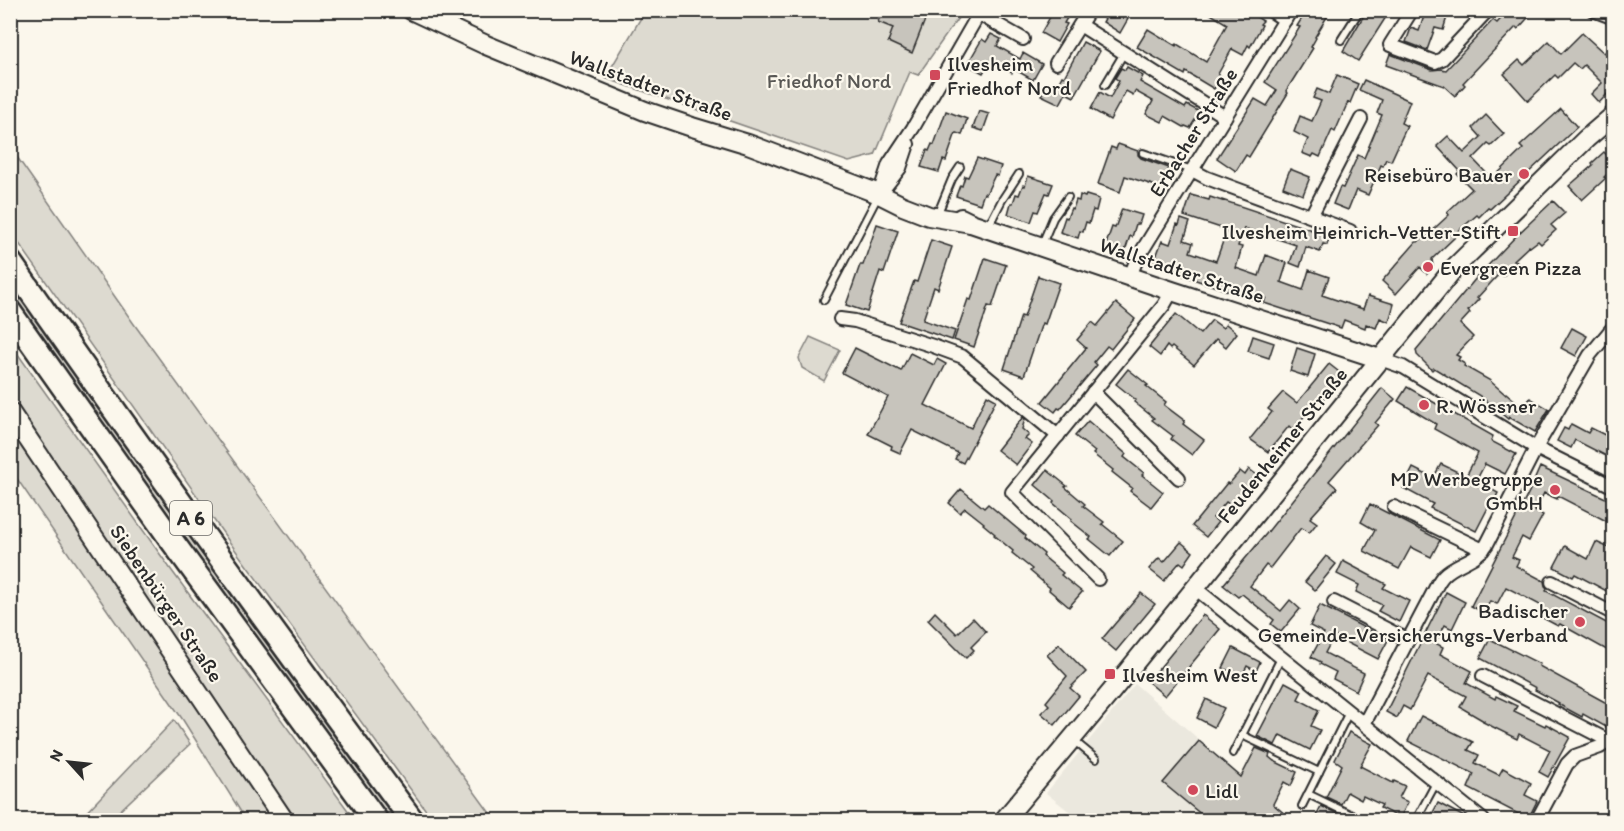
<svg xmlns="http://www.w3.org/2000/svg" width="1624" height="831" viewBox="0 0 1624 831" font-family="Itim,sans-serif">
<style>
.built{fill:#ebe8de}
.green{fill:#dddad0;stroke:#84827e;stroke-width:1.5}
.building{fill:#c7c4bc;stroke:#2b2b2b;stroke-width:1.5}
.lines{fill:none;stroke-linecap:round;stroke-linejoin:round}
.service-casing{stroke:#2b2b2b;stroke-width:10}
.minor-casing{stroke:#2b2b2b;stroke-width:16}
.secondary-casing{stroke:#2b2b2b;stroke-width:22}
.motorway-casing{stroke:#2b2b2b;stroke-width:27}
.service{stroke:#fbf7ec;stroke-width:6}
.minor{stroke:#fbf7ec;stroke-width:12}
.secondary{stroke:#fbf7ec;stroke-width:18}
.motorway{stroke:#fbf7ec;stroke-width:22}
.poi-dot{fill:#d1495b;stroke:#fbf7ec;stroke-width:2}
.labels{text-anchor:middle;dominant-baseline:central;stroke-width:4.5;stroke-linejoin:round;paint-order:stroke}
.shield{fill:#fbf7ec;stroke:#696865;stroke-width:1.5}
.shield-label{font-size:20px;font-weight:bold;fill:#2b2b2b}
.poi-label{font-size:21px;fill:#2b2b2b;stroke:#fbf7ec;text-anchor:start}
.park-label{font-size:21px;fill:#585754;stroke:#fbf7ec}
.street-label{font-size:21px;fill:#2b2b2b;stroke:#fbf7ec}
</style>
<rect width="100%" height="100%" fill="#fbf7ec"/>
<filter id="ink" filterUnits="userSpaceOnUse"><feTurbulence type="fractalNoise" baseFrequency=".0167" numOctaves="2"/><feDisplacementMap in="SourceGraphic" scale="12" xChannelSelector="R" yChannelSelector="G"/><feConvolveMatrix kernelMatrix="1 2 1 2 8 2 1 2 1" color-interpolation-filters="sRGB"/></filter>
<g filter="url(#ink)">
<path class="built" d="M1135,684L1292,820H1080L1046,793Z"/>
<g class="green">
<path d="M645,11H963L918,75L910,72L875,155L849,162L605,78Z"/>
<path d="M10,147L134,324L495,820H433L228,540L11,232Z"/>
<path d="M10,283C136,464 265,643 396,820H391L230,602L23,309L11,291Z"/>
<path d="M810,337L840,350L824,381L802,368L799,358Z"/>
<path d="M10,343L172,571L355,820H293L83,504L11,400Z"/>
<path d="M10,423L276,820H246L183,720L11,470Z"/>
<path d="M174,720L190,744L110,820H79Z"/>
</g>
<g class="building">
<path d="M882,10H911L910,13L925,20L912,53L888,42L893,28L878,22Z"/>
<path d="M1054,10L1067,18L1064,23L1067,24L1057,42L1041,33Z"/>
<path d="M1110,10H1133L1120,33L1103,22Z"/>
<path d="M1204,10H1246L1263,21L1260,24L1262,25L1250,47L1248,45L1243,55L1232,49L1218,74L1222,77L1214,89L1186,72L1185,75L1137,47L1148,29L1176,46L1177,44L1206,62L1227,24Z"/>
<path d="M1307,10H1331L1315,37L1316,38L1311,47L1313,48L1286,91L1288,93L1249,157L1246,155L1236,171L1217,158L1255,99L1267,106L1277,90L1265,82L1300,27L1297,26Z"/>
<path d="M1367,10H1375L1386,17L1358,61L1343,51Z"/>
<path d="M1426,10L1447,17L1443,30L1435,28L1427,50L1406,42L1411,28L1419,31Z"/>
<path d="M1509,10H1535L1518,29L1516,27L1463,83L1465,85L1455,96L1444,86L1386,65L1390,54L1432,70L1441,69L1446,70L1493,20L1497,23Z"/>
<path d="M1582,33L1604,53L1614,44V94L1610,91L1599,103L1591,94L1602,83L1584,65L1580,69L1573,63L1558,78L1555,75L1528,101L1504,74L1519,60L1524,65L1549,41L1561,54Z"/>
<path d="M991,34L1001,39L997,46L1020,59L1023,53L1042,64L1033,80L1014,69L1012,73L990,61L983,73L967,65L982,39L986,42Z"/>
<path d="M1083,42L1100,51L1074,97L1066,93L1060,104L1041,95L1048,83L1056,88L1062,76L1064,77Z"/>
<path d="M1127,67L1143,76L1140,82L1185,108L1187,105L1200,112L1190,128L1185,126L1184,127L1165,116L1162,122L1146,114L1153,101L1135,91L1133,95L1126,91L1110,120L1091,109L1100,92L1110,98L1119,81L1115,78L1121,68L1125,70Z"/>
<path d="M1337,75L1358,84L1350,103L1348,102L1335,132L1332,130L1320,157L1314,154L1312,157L1302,153L1308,139L1294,132L1300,116L1312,121L1321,101L1313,98L1317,89L1329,94Z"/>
<path d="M1364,80L1410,101L1401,123L1407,126L1391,161L1386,159L1383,166L1381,165L1368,195L1356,190L1348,210L1333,204L1340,187L1343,188L1358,155L1364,158L1382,115L1377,113L1382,100L1359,90Z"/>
<path d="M1561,109L1577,127L1490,209L1488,208L1479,217L1477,215L1455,234L1456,236L1432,259L1433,267L1427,274L1420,267L1396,294L1382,281L1417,241L1418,242L1424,236L1425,237L1449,215L1447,212L1472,189L1457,174L1460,171L1437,146L1448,136L1464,153L1481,137L1473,128L1486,115L1504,134L1491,146L1488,144L1473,159L1492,179L1523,149L1520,146Z"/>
<path d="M946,111L967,119L962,135L956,133L955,135L946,161L943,160L939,172L921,167L927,150L929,151L932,144L934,145Z"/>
<path d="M979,111L989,114L983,131L973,128Z"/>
<path d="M1118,144L1138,151V155L1141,158L1169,168L1162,188L1125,176L1120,192L1098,184L1111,147L1116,149Z"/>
<path d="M1604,152L1614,162V168L1604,177L1606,178L1582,200L1569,186L1593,165L1592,163Z"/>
<path d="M977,158L1001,166L998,176L995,175L986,194L984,193L980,204L956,196L960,185L962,186L965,176L968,177Z"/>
<path d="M1290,169L1310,177L1303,195L1283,187Z"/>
<path d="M1028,176L1053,184L1049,194L1046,193L1038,212L1035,211L1031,222L1008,214L1011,203H1013L1016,194L1019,195L1023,185L1025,186Z"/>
<path d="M1080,195L1085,197L1086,195L1099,199L1096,211L1093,210L1089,223L1086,222L1083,232L1080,231L1078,238L1060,232L1065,217L1067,218L1071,208L1073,209L1076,200L1079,201Z"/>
<path d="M1191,195L1209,200L1210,197L1222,201V200L1330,236L1327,245L1323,244L1320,252L1306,247L1300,267L1290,263L1296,245L1244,228L1238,246L1242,247L1236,268L1259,276L1266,255L1287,263L1281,282L1303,290L1309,270L1329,277L1322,295L1363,309L1368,296L1394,304L1389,322L1380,318L1376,328L1366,324L1365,328L1344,320L1341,328L1264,303L1266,297L1262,302L1255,300L1181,275L1182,272L1154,262L1162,241L1170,244L1177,224L1179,225L1181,219L1190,222L1184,240L1193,243L1190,252L1216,261L1227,230L1184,216Z"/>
<path d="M1553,201L1565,213L1551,225L1556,230L1541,244L1538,241L1530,247L1529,246L1514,260L1517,262L1503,276L1500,273L1477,298L1479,299L1468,311L1470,313L1460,324L1473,337L1456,355L1460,357L1458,360L1465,364L1464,366L1489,380L1505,394L1506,393L1524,408L1530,398L1549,409L1535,432L1509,417L1508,419L1480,396L1434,368L1432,370L1417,355L1416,350L1477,277L1518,234Z"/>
<path d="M1122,209L1142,215L1139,224H1136L1132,237L1130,236L1125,251L1119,249L1118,251L1105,247L1112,227L1115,228Z"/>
<path d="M877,224L898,231L884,273L880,271L867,312L846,305L860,265H863Z"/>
<path d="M931,240L952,247L938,289L934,287L923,320L955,331L952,340L899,322L914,281L917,282Z"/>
<path d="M985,258L1006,265L992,307L988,306L974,347L954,340L968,299L971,300Z"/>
<path d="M1038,276L1059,283L1045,324L1042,323L1024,376L1004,369L1021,316L1024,317Z"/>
<path d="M1116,303L1135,319L1111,349L1107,346L1094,362L1097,365L1060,409L1058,408L1055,412L1042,402L1086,348L1077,340L1092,322L1097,326Z"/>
<path d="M1176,314L1200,334L1212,320L1223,328L1226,324L1237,333L1226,347L1216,339L1194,365L1172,347L1170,349L1167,346L1160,356L1149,347Z"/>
<path d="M1572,328L1587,336L1576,356L1561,348Z"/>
<path d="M1253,336L1274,343L1269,358L1248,351Z"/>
<path d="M855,348L901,371L910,353L934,365L937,359L946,364L925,405L971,428L987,395L996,400L963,463L955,459L958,453L912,430L900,453L891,449L892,446L868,434L888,397L842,373Z"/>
<path d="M1297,348L1315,354L1308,377L1290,371Z"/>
<path d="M1329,364L1343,375L1323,399L1320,397L1293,430L1289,426L1268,452L1250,439L1272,412L1268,409L1283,392L1297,403Z"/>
<path d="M1128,369L1148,385L1146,386L1166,402L1164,405L1185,421L1183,424L1204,440L1192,455L1171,439L1173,436L1152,420L1154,418L1134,402L1136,400L1116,384Z"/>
<path d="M1407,387L1493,436L1491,441L1516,454L1505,474L1485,464L1476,481L1498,493L1493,503L1491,502L1476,531L1430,508L1433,504L1403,488L1413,468L1433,478L1441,464L1466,476L1478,453L1434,429L1436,424L1398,401Z"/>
<path d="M1382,388L1395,399L1375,423L1378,425L1329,481L1337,488L1310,518L1317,523L1309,533L1302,528L1300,529L1270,568L1266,565L1250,586L1281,611L1290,600L1300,609L1281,632L1271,624L1274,620L1242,594L1238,597L1223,585L1266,534Z"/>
<path d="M1023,417L1025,419L1022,429L1029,435L1025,439L1032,444L1016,465L997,450Z"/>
<path d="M1088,421L1126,454L1124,457L1144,473L1142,475L1163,492L1151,507L1130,491L1132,488L1112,472L1113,470L1093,454L1095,452L1075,436Z"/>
<path d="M1571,424L1588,433L1591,428L1607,436L1614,427V460L1575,440L1571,448L1557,441L1564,428L1568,430Z"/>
<path d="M1540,467L1614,502V525L1558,496L1557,499L1544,493L1535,511L1543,515L1529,541L1522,537L1512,557L1519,560L1516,566L1544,581L1545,586L1547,588L1546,591L1614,627V654L1560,624L1558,626L1537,615L1542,606L1506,587L1497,604L1490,601L1484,613L1471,606L1530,490Z"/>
<path d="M1249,469L1258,476L1242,496L1240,494L1231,505L1226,502L1213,518L1218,522L1206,537L1192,526L1227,483L1229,484L1240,471L1245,475Z"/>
<path d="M1047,470L1067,486L1065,487L1085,504L1083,506L1104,522L1102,524L1123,541L1110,556L1089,539L1091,537L1071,521L1072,519L1053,503L1054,501L1035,485Z"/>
<path d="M961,489L984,508L988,504L1026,536L1025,538L1044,554L1043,556L1063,573L1061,575L1082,592L1069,607L1049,590L1050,588L1030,571L1032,569L1012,553L1013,551L994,535L995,534L983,524L984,523L965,508L960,513L949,503Z"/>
<path d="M1370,504L1440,540L1431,557L1411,547L1399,569L1364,551L1375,530L1361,522Z"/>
<path d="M1181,542L1193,552L1184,565L1180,562L1164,581L1149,569L1159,558L1164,562Z"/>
<path d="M1596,542L1614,550V595L1575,574L1573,577L1554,567L1565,546L1588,559Z"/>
<path d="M1326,556L1336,564L1315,590L1305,582Z"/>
<path d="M1343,561L1386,584L1383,588L1409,601L1399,622L1378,611L1382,605L1356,592L1359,585L1337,574Z"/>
<path d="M1446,592L1465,602L1452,629L1445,625L1435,643L1443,647L1440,654L1472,671L1466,683L1495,699L1496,696L1517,706L1514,711L1545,726L1546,724L1570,737L1548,777L1539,772L1550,750L1519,734L1517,739L1483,722L1484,721L1460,707L1466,696L1428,676L1410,710L1403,706L1397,718L1386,712Z"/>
<path d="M1141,593L1155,604L1116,651L1102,639Z"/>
<path d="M1320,605L1388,640L1378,659L1334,636L1325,653L1364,673L1356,691L1333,679L1336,672L1320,664L1321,662L1311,657L1324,633L1310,626Z"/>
<path d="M935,612L957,634L973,618L986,632L971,647L974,650L966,658L928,620Z"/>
<path d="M1203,615L1220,629L1165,696L1148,682Z"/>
<path d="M1490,639L1540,664L1539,666L1614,707V713L1606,727L1583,714L1582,717L1558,704L1559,703L1535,690L1536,688L1480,658Z"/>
<path d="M1059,644L1086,672L1070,688L1079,696L1055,725L1041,713L1049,705L1046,702L1067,676L1047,655Z"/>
<path d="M1233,648L1260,662L1256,671L1247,666L1241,678L1223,668Z"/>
<path d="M1285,682L1302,691L1298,699L1319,710L1311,726L1320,730L1310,750L1280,735L1275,745L1257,736Z"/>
<path d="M1206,699L1224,708L1214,727L1197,718Z"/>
<path d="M1421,716L1473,742L1468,750L1479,755L1475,763L1499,775L1503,768L1531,783L1525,795L1537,801L1528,819L1468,788L1474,774L1408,741Z"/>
<path d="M1349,732L1372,744L1360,766L1393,783L1394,781L1405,786L1399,798L1408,802L1400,818L1380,808L1382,805L1363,796L1361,800L1347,792L1341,804L1326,797L1342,765L1335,760Z"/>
<path d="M1199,741L1241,777L1256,748L1270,754L1269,757L1274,761L1297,772L1291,786L1284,782L1273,804L1292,820H1208L1163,783Z"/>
<path d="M1438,803L1470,820H1429Z"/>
<path d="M1321,806L1336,813L1350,820H1314Z"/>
</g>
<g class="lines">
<g class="service-casing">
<g id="service">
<path d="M1341,40L1360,10"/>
<path d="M1105,85L1124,53"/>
<path d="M1143,153L1192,170"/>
<path d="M940,208L952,179L960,167"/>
<path d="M989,225L1002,200L1019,174"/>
<path d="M1042,244L1053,218L1068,197"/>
<path d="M824,300L878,196"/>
<path d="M1242,735L1319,772"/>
<path d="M1072,739L1096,759"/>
<path d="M1233,753L1281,658"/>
<path d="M1308,794L1362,820"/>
<path d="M1302,806L1349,712"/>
<path d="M1416,820L1436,783"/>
</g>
</g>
<g class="minor-casing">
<g id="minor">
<path d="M1270,10L1285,20"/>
<path d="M1412,10L1390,45L1435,62L1442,59L1488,10"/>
<path d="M1593,10L1614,18"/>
<path d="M979,14L1023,39"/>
<path d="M1080,25L1225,117"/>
<path d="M1056,63L1089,10"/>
<path d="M1192,170L1207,178L1350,231"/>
<path d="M882,191L900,168L908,144"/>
<path d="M879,194L889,164L913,128L981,10"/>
<path d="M1311,216L1361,119"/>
<path d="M1130,276L1137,259L1291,10"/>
<path d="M840,319L855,321L933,346L963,357L1058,436"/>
<path d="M1380,359L1403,367L1536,448L1614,487"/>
<path d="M1093,392L1179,478"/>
<path d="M1394,507L1483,550"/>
<path d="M1098,579L1012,492L1164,305L1172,291"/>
<path d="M1552,582L1614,614"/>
<path d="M1195,588L1483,820"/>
<path d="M1334,602L1408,640"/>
<path d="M1483,676L1609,741"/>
<path d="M1364,724L1436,587C1438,583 1441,578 1444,575C1457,562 1475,562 1487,544L1536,448L1590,355L1614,326"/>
<path d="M1537,820L1567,764L1575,756L1600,747L1609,741L1614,732"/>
</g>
</g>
<g class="secondary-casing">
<g id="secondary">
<path d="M411,10L486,45L645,111L692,127L748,144L879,194L903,206L929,216L971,223"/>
<path d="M961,218L971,223L1172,291L1380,359"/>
<path d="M10,412L284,820"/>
<path d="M1004,820L1111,692L1455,267L1586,139L1614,115"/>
</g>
</g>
<g class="motorway-casing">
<g id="motorway">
<path d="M10,262C141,450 276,636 412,820"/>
<path d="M10,312L172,541L376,820"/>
</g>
</g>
<use href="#service" class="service"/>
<use href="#minor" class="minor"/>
<use href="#secondary" class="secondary"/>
<use href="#motorway" class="motorway"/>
</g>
</g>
<g class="poi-dot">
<rect x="929" y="69" width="12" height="12" rx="3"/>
<circle cx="1524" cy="174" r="6"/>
<rect x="1507" y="225" width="12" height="12" rx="3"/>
<circle cx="1428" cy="267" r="6"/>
<circle cx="1424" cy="405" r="6"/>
<circle cx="1555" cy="490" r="6"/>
<circle cx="1580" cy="622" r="6"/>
<rect x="1104" y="668" width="12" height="12" rx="3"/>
<circle cx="1193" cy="790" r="6"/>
</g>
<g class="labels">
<rect class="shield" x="170" y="501" width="42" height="34" rx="4.5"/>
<g class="shield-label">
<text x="191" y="518">A 6</text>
</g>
<g class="poi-label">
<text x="947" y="63">Ilvesheim<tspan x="947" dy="24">Friedhof Nord</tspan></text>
<text x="1512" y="174" text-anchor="end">Reisebüro Bauer</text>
<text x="1501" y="231" text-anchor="end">Ilvesheim Heinrich-Vetter-Stift</text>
<text x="1440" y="267">Evergreen Pizza</text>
<text x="1436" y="405">R. Wössner</text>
<text x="1543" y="478" text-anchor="end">MP Werbegruppe<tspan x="1543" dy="24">GmbH</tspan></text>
<text x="1568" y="610" text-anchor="end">Badischer<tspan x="1568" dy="24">Gemeinde-Versicherungs-Verband</tspan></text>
<text x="1122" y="674">Ilvesheim West</text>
<text x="1205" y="790">Lidl</text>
</g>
<g class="park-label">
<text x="829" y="80">Friedhof Nord</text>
</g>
<g class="street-label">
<text transform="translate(651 85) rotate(20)">Wallstadter Straße</text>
<text transform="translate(1193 132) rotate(-58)">Erbacher Straße</text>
<text transform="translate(1182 270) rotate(18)">Wallstadter Straße</text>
<text transform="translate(1282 445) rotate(-51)">Feudenheimer Straße</text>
<text transform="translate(167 603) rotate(56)">Siebenbürger Straße</text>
</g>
</g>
<rect width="1624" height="831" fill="none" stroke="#fbf7ec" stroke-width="36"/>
<rect x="18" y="18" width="1588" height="795" fill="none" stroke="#2b2b2b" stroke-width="2" filter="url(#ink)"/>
<g transform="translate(69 762) rotate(297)" stroke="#fbf7ec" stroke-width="4.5" paint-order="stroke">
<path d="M0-4.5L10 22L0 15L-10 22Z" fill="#2b2b2b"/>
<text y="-9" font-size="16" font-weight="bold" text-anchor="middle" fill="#2b2b2b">N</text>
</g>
</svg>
